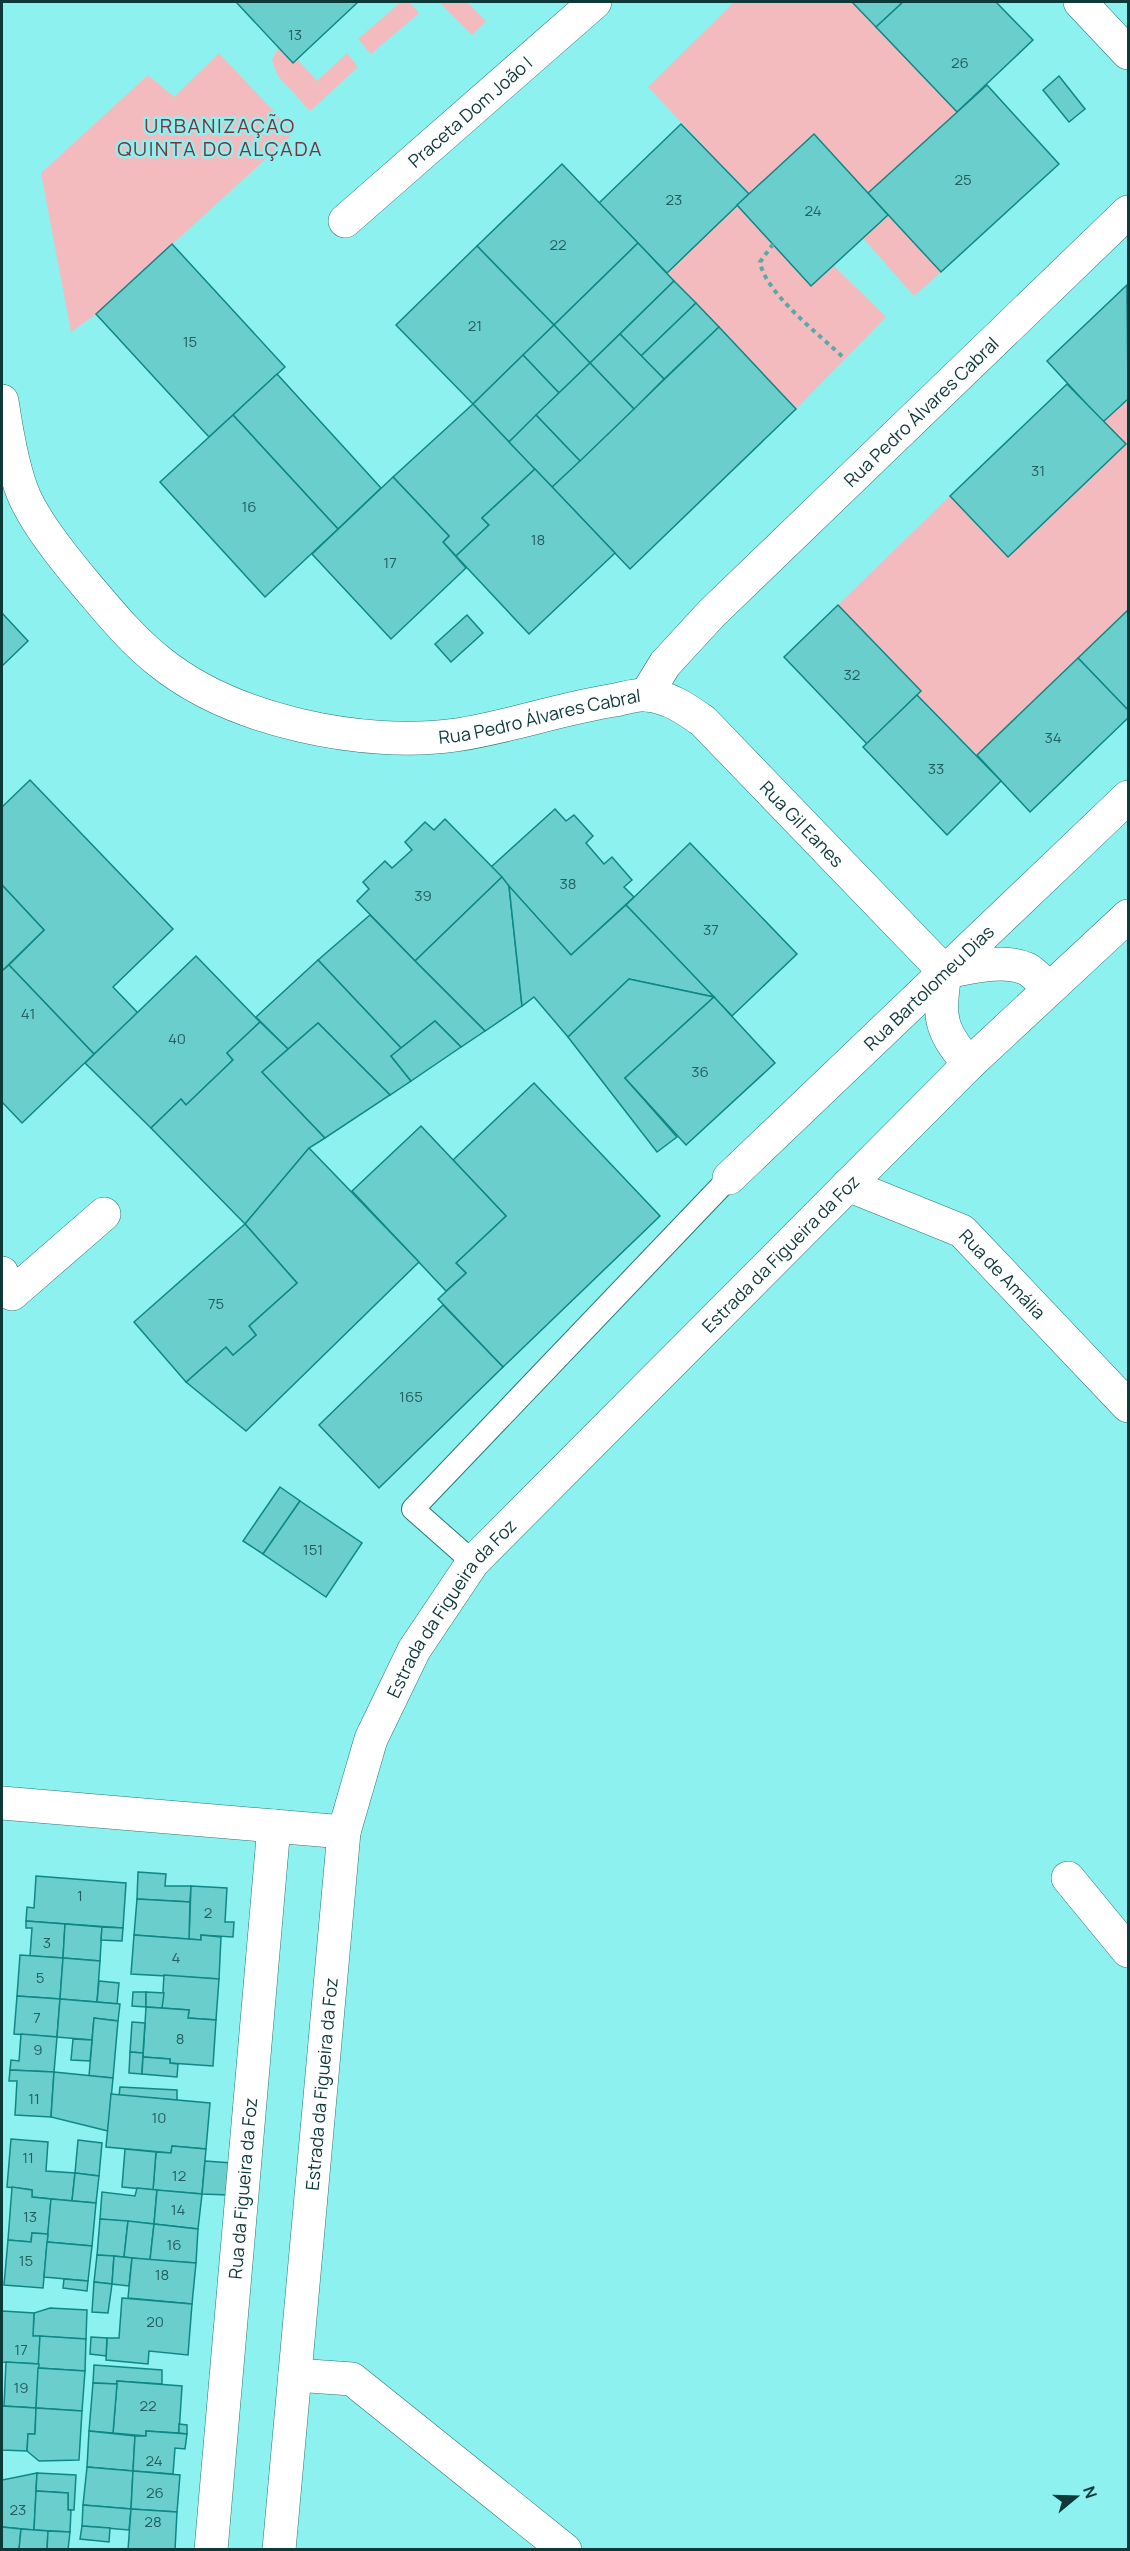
<svg xmlns="http://www.w3.org/2000/svg" width="1130" height="2551" viewBox="0 0 1130 2551" font-family="Manrope,sans-serif">
<style>
.green{fill:#f4bbbf}
.building{fill:#6acecc;stroke:#0f8786;stroke-width:1.5}
.lines{fill:none;stroke-linecap:round;stroke-linejoin:round}
.service-casing{stroke:#297876;stroke-width:24}
.minor-casing{stroke:#297876;stroke-width:34}
.tertiary-casing{stroke:#297876;stroke-width:34}
.secondary-casing{stroke:#297876;stroke-width:34}
.path{stroke:#5ba9a7;stroke-width:4;stroke-dasharray:4.5 4.5;stroke-linecap:butt}
.service{stroke:#fff;stroke-width:22}
.minor{stroke:#fff;stroke-width:33}
.tertiary{stroke:#fff;stroke-width:33}
.secondary{stroke:#fff;stroke-width:33}
.labels{text-anchor:middle;dominant-baseline:central;stroke-width:5;stroke-linejoin:round;paint-order:stroke}
.number-label{font-size:15px;fill:#245e5e}
.street-label{font-size:18px;fill:#0d3939;stroke:#8df1ef}
.neighbourhood-label{font-size:20px;letter-spacing:1.5px;fill:#7a333d;stroke:#8df1ef}
</style>
<rect width="100%" height="100%" fill="#8df1ef"/>
<g class="green">
<path d="M401,2H409L419,13L371,54L358,39Z"/>
<path d="M439,2H467L486,21L472,35Z"/>
<path d="M734,2H852L957,112L868,193L814,134L749,194L648,87Z"/>
<path d="M278,48L293,63L297,59L317,81L347,53L358,67L310,111L278,76L272,60Z"/>
<path d="M219,53L294,133L96,314L71,332L41,173L148,75L174,97Z"/>
<path d="M737,205L811,286L834,266L886,317L796,409L667,273Z"/>
<path d="M888,215L941,272L914,296L863,238Z"/>
<path d="M1128,399V610L977,755L917,695L920,692L838,605L950,496L1008,557L1125,445L1103,422Z"/>
</g>
<g class="building">
<path d="M236,2H358L293,63Z"/>
<path d="M852,2H903L876,27Z"/>
<path d="M903,2H996L1033,40L957,112L876,27Z"/>
<path d="M1059,76L1085,109L1069,122L1043,90Z"/>
<path d="M987,85L1059,164L941,272L868,193Z"/>
<path d="M681,124L749,194L667,273L599,203Z"/>
<path d="M814,134L888,215L811,286L737,205Z"/>
<path d="M562,164L638,243L554,325L477,246Z"/>
<path d="M638,243L674,281L590,363L554,325Z"/>
<path d="M172,244L285,367L209,437L96,314Z"/>
<path d="M477,246L554,325L473,404L396,325Z"/>
<path d="M674,281L696,303L641,356L620,334Z"/>
<path d="M1127,285L1128,399L1103,422L1047,361Z"/>
<path d="M696,303L719,327L664,379L641,356Z"/>
<path d="M554,325L590,363L559,393L523,355Z"/>
<path d="M719,327L796,409L630,569L552,487Z"/>
<path d="M620,334L664,379L634,409L590,363Z"/>
<path d="M523,355L559,393L509,442L473,404Z"/>
<path d="M590,363L634,409L580,461L536,415Z"/>
<path d="M277,374L381,488L338,529L233,415Z"/>
<path d="M1067,384L1126,444L1008,557L950,496Z"/>
<path d="M473,404L535,469L482,518L489,525L456,556L443,542L449,536L393,477Z"/>
<path d="M233,415L338,529L265,597L160,482Z"/>
<path d="M536,415L580,461L552,487L509,442Z"/>
<path d="M535,469L615,553L529,634L456,556L489,525L482,518Z"/>
<path d="M393,477L449,536L443,542L466,568L391,639L312,554Z"/>
<path d="M838,605L921,691L867,744L784,657Z"/>
<path d="M1128,610V710L1078,658Z"/>
<path d="M2,613L28,641L2,666Z"/>
<path d="M467,615L483,633L451,662L435,644Z"/>
<path d="M1078,658L1128,710V718L1030,812L977,755Z"/>
<path d="M917,695L1001,781L947,835L863,747Z"/>
<path d="M30,780L173,929L113,987L138,1013L94,1054L9,965L44,930L2,885V807Z"/>
<path d="M555,809L566,821L574,815L593,836L586,843L604,864L612,857L632,880L624,887L634,897L571,955L491,867Z"/>
<path d="M445,819L502,877L415,961L357,901L369,889L363,882L385,861L392,868L412,850L405,842L425,822L434,830Z"/>
<path d="M690,843L797,954L732,1016L626,905Z"/>
<path d="M502,877L509,886L522,1006L485,1031L415,961Z"/>
<path d="M2,885L44,930L2,971Z"/>
<path d="M509,886L571,955L626,905L714,997L629,979L568,1037L534,997L522,1006Z"/>
<path d="M370,915L415,961L485,1031L461,1047L435,1021L401,1048L318,960Z"/>
<path d="M196,956L260,1022L227,1053L233,1060L186,1105L181,1099L151,1128L85,1063Z"/>
<path d="M318,960L401,1048L391,1056L411,1081L390,1095L318,1023L288,1049L256,1017Z"/>
<path d="M9,965L94,1054L22,1123L2,1102V971Z"/>
<path d="M629,979L714,997L625,1078L677,1137L657,1152L568,1037Z"/>
<path d="M714,997L775,1063L686,1145L625,1078Z"/>
<path d="M435,1021L461,1047L411,1081L391,1056Z"/>
<path d="M260,1022L288,1049L262,1072L325,1138L309,1148L245,1224L151,1128L181,1099L186,1105L233,1060L227,1053Z"/>
<path d="M318,1023L390,1095L325,1138L262,1072Z"/>
<path d="M534,1083L660,1216L503,1367L438,1299L466,1273L456,1263L506,1216L453,1160Z"/>
<path d="M421,1126L506,1216L456,1263L466,1273L446,1291L352,1191Z"/>
<path d="M309,1148L419,1262L246,1431L186,1382L226,1347L233,1355L256,1335L249,1326L297,1283L245,1224Z"/>
<path d="M245,1224L297,1283L249,1326L256,1335L233,1355L226,1347L186,1382L134,1322Z"/>
<path d="M443,1305L503,1367L379,1488L319,1425Z"/>
<path d="M280,1487L300,1501L263,1554L243,1541Z"/>
<path d="M300,1501L362,1543L326,1597L263,1554Z"/>
<path d="M138,1872L166,1874L165,1886H191L190,1902L137,1899Z"/>
<path d="M36,1876L126,1883L123,1928L26,1921L27,1907L34,1908Z"/>
<path d="M191,1886L227,1888L225,1922H234L233,1937L201,1935V1940L189,1939Z"/>
<path d="M137,1899L190,1902L189,1939L134,1935Z"/>
<path d="M26,1921L65,1924L63,1958L30,1956L32,1928H26Z"/>
<path d="M65,1924L102,1927L100,1961L63,1958Z"/>
<path d="M102,1927L123,1928L122,1941L101,1940Z"/>
<path d="M134,1935L201,1940V1935L221,1937L219,1979L131,1974Z"/>
<path d="M20,1955L63,1958L60,1999L17,1996Z"/>
<path d="M63,1958L100,1961L97,2002L60,1999Z"/>
<path d="M164,1975L219,1979L216,2020L188,2018L189,2010L162,2008Z"/>
<path d="M99,1981L119,1983L117,2004L97,2002Z"/>
<path d="M133,1992H146V2007L132,2006Z"/>
<path d="M146,1992L164,1993L162,2008L146,2007Z"/>
<path d="M17,1996L60,1999L57,2037L14,2034Z"/>
<path d="M60,1999L120,2004L118,2021L94,2018L92,2040L57,2037Z"/>
<path d="M146,2007L189,2010L188,2018L216,2020L213,2066L170,2063V2059L143,2057Z"/>
<path d="M94,2018L118,2021L113,2078L89,2076Z"/>
<path d="M132,2022L145,2023L143,2053L130,2052Z"/>
<path d="M21,2034L57,2037L54,2072L10,2070L11,2060L19,2061Z"/>
<path d="M73,2039L92,2040L90,2061L71,2060Z"/>
<path d="M130,2052L143,2053L142,2074L129,2073Z"/>
<path d="M143,2057L170,2059V2063L178,2064L177,2077L142,2074Z"/>
<path d="M10,2070L54,2072L51,2117L15,2115L17,2081H9Z"/>
<path d="M54,2072L113,2078L108,2131L51,2117Z"/>
<path d="M120,2087L177,2090V2100L119,2096Z"/>
<path d="M111,2094L210,2103L206,2149L172,2146L171,2153L106,2147Z"/>
<path d="M11,2139L48,2142L46,2171L75,2173L72,2201L32,2197V2190L7,2187Z"/>
<path d="M78,2140L102,2143L99,2176L75,2173Z"/>
<path d="M172,2146L206,2149L202,2194L153,2190L156,2152L171,2153Z"/>
<path d="M125,2149L156,2152L153,2190L122,2187Z"/>
<path d="M205,2161L232,2163L229,2195L202,2194Z"/>
<path d="M75,2173L99,2176L96,2203L72,2201Z"/>
<path d="M12,2187L32,2190V2197L51,2199L48,2234L32,2233L31,2242L8,2240Z"/>
<path d="M137,2188L157,2190L154,2224L100,2219L102,2192L135,2196Z"/>
<path d="M157,2190L202,2194L198,2229L154,2224Z"/>
<path d="M51,2199L96,2203L92,2246L47,2242Z"/>
<path d="M100,2219L128,2221L124,2257L97,2255Z"/>
<path d="M128,2221L154,2224L150,2260L124,2257Z"/>
<path d="M154,2224L198,2229L196,2263L150,2260Z"/>
<path d="M32,2233L48,2234L43,2288L4,2285L8,2240L31,2242Z"/>
<path d="M47,2242L92,2246L88,2281L44,2277Z"/>
<path d="M97,2255L114,2256L112,2284L94,2282Z"/>
<path d="M114,2256L132,2258L129,2286L112,2284Z"/>
<path d="M132,2258L196,2263L192,2304L128,2298Z"/>
<path d="M64,2279L88,2281L87,2291L63,2288Z"/>
<path d="M94,2282L112,2284L108,2313L92,2312Z"/>
<path d="M122,2298L192,2304L188,2355L149,2351L148,2364L106,2360L107,2338H119Z"/>
<path d="M50,2308L87,2310L86,2339L33,2336L34,2313Z"/>
<path d="M2,2311L34,2313L33,2336H40L39,2364L2,2362Z"/>
<path d="M40,2336L86,2339L85,2371L38,2368Z"/>
<path d="M91,2337L107,2338L106,2356L90,2354Z"/>
<path d="M6,2362L39,2364L36,2408L4,2406Z"/>
<path d="M94,2365L162,2370V2384L117,2381V2384L93,2383Z"/>
<path d="M38,2368L85,2371L82,2411L36,2408Z"/>
<path d="M117,2381L182,2386L179,2433L146,2431V2436L113,2433Z"/>
<path d="M93,2383L117,2384L113,2433L89,2431Z"/>
<path d="M2,2406L36,2408L35,2434H28L27,2451L2,2450Z"/>
<path d="M36,2408L82,2411L79,2460L39,2461L27,2451L28,2434H35Z"/>
<path d="M179,2424L187,2425V2434L179,2433Z"/>
<path d="M89,2431L135,2436L133,2471L87,2467Z"/>
<path d="M146,2431L187,2434L185,2449L175,2448L173,2474L133,2471L135,2436H146Z"/>
<path d="M87,2467L133,2471L131,2509L83,2505Z"/>
<path d="M133,2471L180,2475L177,2512L131,2509Z"/>
<path d="M37,2473L34,2530L2,2527V2480Z"/>
<path d="M37,2473L76,2475L74,2510H68V2493L36,2491Z"/>
<path d="M36,2491L68,2493V2510H71L70,2532L34,2530Z"/>
<path d="M83,2505L131,2509L129,2530L82,2526Z"/>
<path d="M131,2509L177,2512L175,2550H128Z"/>
<path d="M82,2526L110,2528L109,2542L80,2539Z"/>
<path d="M2,2527L21,2529L19,2550H2Z"/>
<path d="M21,2529L48,2531L47,2550H19Z"/>
<path d="M48,2531L70,2532L68,2550H47Z"/>
</g>
<g class="lines">
<g class="service-casing">
<path id="service" d="M473,1562L413,1509L729,1178"/>
</g>
<g class="minor-casing">
<g id="minor">
<path d="M1080,2L1128,53"/>
<path id="s1" d="M345,221L595,2"/>
<path id="s2" d="M2,401C6,428 14,474 25,498C39,528 67,562 88,587C110,613 133,641 160,662C233,721 364,748 456,735C510,727 562,708 615,700C625,698 637,694 647,695C669,697 686,709 703,721L945,972"/>
<path id="s3" d="M646,695L665,664L711,614L1128,212"/>
<path d="M945,972C969,968 1003,958 1027,969C1035,973 1042,983 1049,989"/>
<path d="M945,972C939,1017 938,1028 969,1064"/>
<path id="s4" d="M729,1178L1128,797"/>
<path id="s5" d="M848,1185L962,1231L1128,1406"/>
<path d="M2,1273L12,1294L104,1214"/>
<path d="M1068,1878L1128,1951"/>
<path d="M295,2375L352,2379L565,2550"/>
<path id="s6" d="M211,2550L274,1826"/>
</g>
</g>
<g class="tertiary-casing">
<path id="tertiary" d="M2,1803L344,1832"/>
</g>
<g class="secondary-casing">
<g id="secondary">
<path id="s7" d="M279,2550L344,1832L371,1739L414,1650L473,1562L969,1064L1128,916"/>
</g>
</g>
<path class="path" d="M773,244L760,262C765,293 821,336 845,359"/>
<use href="#service" class="service"/>
<use href="#minor" class="minor"/>
<use href="#tertiary" class="tertiary"/>
<use href="#secondary" class="secondary"/>
</g>
<g class="labels">
<g class="number-label">
<text x="295" y="34">13</text>
<text x="960" y="62">26</text>
<text x="963" y="179">25</text>
<text x="674" y="199">23</text>
<text x="813" y="210">24</text>
<text x="558" y="244">22</text>
<text x="475" y="325">21</text>
<text x="190" y="341">15</text>
<text x="1038" y="470">31</text>
<text x="249" y="506">16</text>
<text x="538" y="539">18</text>
<text x="390" y="562">17</text>
<text x="852" y="674">32</text>
<text x="1053" y="737">34</text>
<text x="936" y="768">33</text>
<text x="568" y="883">38</text>
<text x="423" y="895">39</text>
<text x="711" y="929">37</text>
<text x="28" y="1013">41</text>
<text x="177" y="1038">40</text>
<text x="700" y="1071">36</text>
<text x="216" y="1303">75</text>
<text x="411" y="1396">165</text>
<text x="313" y="1549">151</text>
<text x="80" y="1895">1</text>
<text x="208" y="1912">2</text>
<text x="47" y="1942">3</text>
<text x="176" y="1957">4</text>
<text x="40" y="1977">5</text>
<text x="37" y="2017">7</text>
<text x="180" y="2038">8</text>
<text x="38" y="2049">9</text>
<text x="34" y="2098">11</text>
<text x="159" y="2117">10</text>
<text x="28" y="2157">11</text>
<text x="179" y="2175">12</text>
<text x="178" y="2209">14</text>
<text x="30" y="2216">13</text>
<text x="174" y="2244">16</text>
<text x="26" y="2260">15</text>
<text x="162" y="2274">18</text>
<text x="155" y="2321">20</text>
<text x="21" y="2349">17</text>
<text x="21" y="2387">19</text>
<text x="148" y="2405">22</text>
<text x="154" y="2460">24</text>
<text x="155" y="2492">26</text>
<text x="18" y="2509">23</text>
<text x="153" y="2521">28</text>
</g>
<g class="street-label">
<text stroke="none"><textPath href="#s1" startOffset="166">Praceta Dom João I</textPath></text>
<text stroke="none"><textPath href="#s3" startOffset="396">Rua Pedro Álvares Cabral</textPath></text>
<text stroke="none"><textPath href="#s2" startOffset="711">Rua Pedro Álvares Cabral</textPath></text>
<text stroke="none"><textPath href="#s2" startOffset="1026">Rua Gil Eanes</textPath></text>
<text stroke="none"><textPath href="#s4" startOffset="276">Rua Bartolomeu Dias</textPath></text>
<text stroke="none"><textPath href="#s7" startOffset="1458">Estrada da Figueira da Foz</textPath></text>
<text stroke="none"><textPath href="#s5" startOffset="182">Rua de Amália</textPath></text>
<text stroke="none"><textPath href="#s7" startOffset="972">Estrada da Figueira da Foz</textPath></text>
<text stroke="none"><textPath href="#s7" startOffset="468">Estrada da Figueira da Foz</textPath></text>
<text stroke="none"><textPath href="#s6" startOffset="363">Rua da Figueira da Foz</textPath></text>
</g>
<g class="neighbourhood-label">
<text x="220" y="125">URBANIZAÇÃO<tspan x="220" dy="23">QUINTA DO ALÇADA</tspan></text>
</g>
</g>
<rect width="1130" height="2551" fill="none" stroke="#0d3939" stroke-width="6"/>
<g transform="translate(1076 2497) rotate(71)" stroke="#8df1ef" stroke-width="4.5" paint-order="stroke">
<path d="M0-4.5L10 22L0 15L-10 22Z" fill="#0d3939"/>
<text y="-9" font-size="16" font-weight="bold" text-anchor="middle" fill="#0d3939">N</text>
</g>
</svg>
